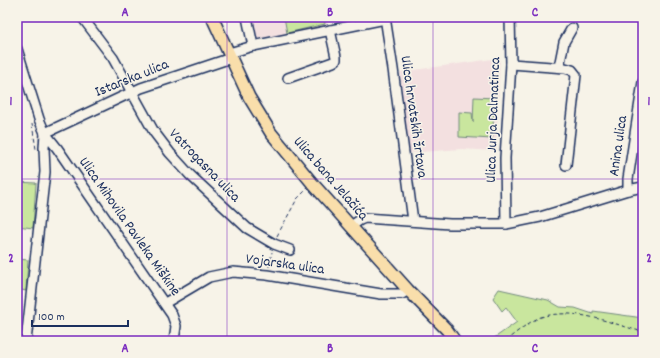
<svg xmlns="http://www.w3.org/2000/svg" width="660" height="358" viewBox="0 0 660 358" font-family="Dekko,sans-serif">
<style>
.built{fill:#f3e0e0}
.green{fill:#c9e69e;stroke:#728a7e}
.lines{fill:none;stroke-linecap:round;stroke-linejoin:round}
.minor-casing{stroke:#1b2f5e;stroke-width:12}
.major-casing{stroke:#1b2f5e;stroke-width:14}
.path{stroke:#1b2f5e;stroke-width:1;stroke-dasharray:4 3;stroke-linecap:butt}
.minor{stroke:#f7f3e8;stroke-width:9}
.major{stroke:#f9deab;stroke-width:11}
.grid{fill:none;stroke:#7b2cbf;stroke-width:1;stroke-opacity:0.55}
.labels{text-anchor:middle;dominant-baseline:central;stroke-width:3;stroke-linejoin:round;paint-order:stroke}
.street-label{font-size:15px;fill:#1b2f5e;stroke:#f7f3e8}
.neatline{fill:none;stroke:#7b2cbf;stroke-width:1.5}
.grid-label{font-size:13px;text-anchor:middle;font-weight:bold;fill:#7b2cbf}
</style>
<rect width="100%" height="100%" fill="#f7f3e8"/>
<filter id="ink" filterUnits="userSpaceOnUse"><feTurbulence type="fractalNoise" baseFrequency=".025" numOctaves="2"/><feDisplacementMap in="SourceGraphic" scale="8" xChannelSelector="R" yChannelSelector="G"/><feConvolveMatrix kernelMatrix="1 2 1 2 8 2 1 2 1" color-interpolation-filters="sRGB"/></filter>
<g filter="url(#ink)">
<g class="built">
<path d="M251,17H326L328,29L256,42Z"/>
<path d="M500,58L496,151L461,149L409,153L400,72Z"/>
</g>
<g class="green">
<path d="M284,17H324L325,24L287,33Z"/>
<path d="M474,97L495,98L492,139L459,137V112L472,113L473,122Z"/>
<path d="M17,182L36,183L33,228L17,226Z"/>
<path d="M17,257L18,259L28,260L26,291L17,289Z"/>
<path d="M499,289L548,300L560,307L575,308L593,314V311L643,318V341H490L517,322L506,307L502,311L493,298Z"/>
</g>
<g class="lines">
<g class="minor-casing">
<g id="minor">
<path d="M82,17L113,58L154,132L170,153L190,175L247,228L274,244L290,250"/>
<path d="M247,17L253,46"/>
<path d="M385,17L393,69L413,221"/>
<path d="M17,49L39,119L45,133L57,148L172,315L176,326L174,341"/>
<path d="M229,53L253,46L385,19"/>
<path d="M511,64L565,68L572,70L576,75L566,165"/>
<path d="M559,67L564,42L572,28"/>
<path d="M288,78L333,62L336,60V57L330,30"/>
<path d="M45,133L141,88L231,58"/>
<path d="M628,190V179L643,82"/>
<path d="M506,224L505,158L511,64L510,17"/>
<path d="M351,226L360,220L365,218L450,224H506L540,217L628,190L643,187"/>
<path d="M165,303L209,277L233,272L267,275L381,294H402L408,290"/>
<path d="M26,341L45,172L44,148L45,133"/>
</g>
</g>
<g class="major-casing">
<path id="major" d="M212,17L249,97L271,133L313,184L408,290L447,330L455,341"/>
</g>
<g class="path">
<path d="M32,124L36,149"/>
<path d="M277,236L297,199L306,190"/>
<path d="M269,267L272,252"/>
<path d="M505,341C516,333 528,322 541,317C575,307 610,323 643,332"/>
</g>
<use href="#minor" class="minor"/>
<use href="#major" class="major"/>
</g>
</g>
<path class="grid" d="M227,17V341M433,17V341M17,179H643"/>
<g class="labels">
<g class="street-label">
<text transform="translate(132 79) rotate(-22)">Istarska ulica</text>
<text transform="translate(413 117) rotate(82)">Ulica hrvatskih žrtava</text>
<text transform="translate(494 120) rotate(-88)">Ulica Jurja Dalmatinca</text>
<text transform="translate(619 146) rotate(-82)">Anina ulica</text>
<text transform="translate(204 166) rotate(46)">Vatrogasna ulica</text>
<text transform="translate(330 179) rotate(49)">Ulica bana Jelačića</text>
<text transform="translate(129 227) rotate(55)">Ulica Mihovila Pavleka Miškine</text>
<text transform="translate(285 265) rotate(8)">Vojarska ulica</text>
</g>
</g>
<rect width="660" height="358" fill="none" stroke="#f7f3e8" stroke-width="44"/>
<path d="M32 320v6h96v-6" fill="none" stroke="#1b2f5e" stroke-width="2"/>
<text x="38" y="320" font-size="12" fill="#1b2f5e" stroke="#f7f3e8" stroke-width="3" paint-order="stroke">100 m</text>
<rect x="22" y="22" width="616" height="314" class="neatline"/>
<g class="grid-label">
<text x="125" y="16">A</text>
<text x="330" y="16">B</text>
<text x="535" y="16">C</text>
<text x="11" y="105">1</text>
<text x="649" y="105">1</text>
<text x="11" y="262">2</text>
<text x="649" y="262">2</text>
<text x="125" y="352">A</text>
<text x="330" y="352">B</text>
<text x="535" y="352">C</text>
</g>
</svg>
